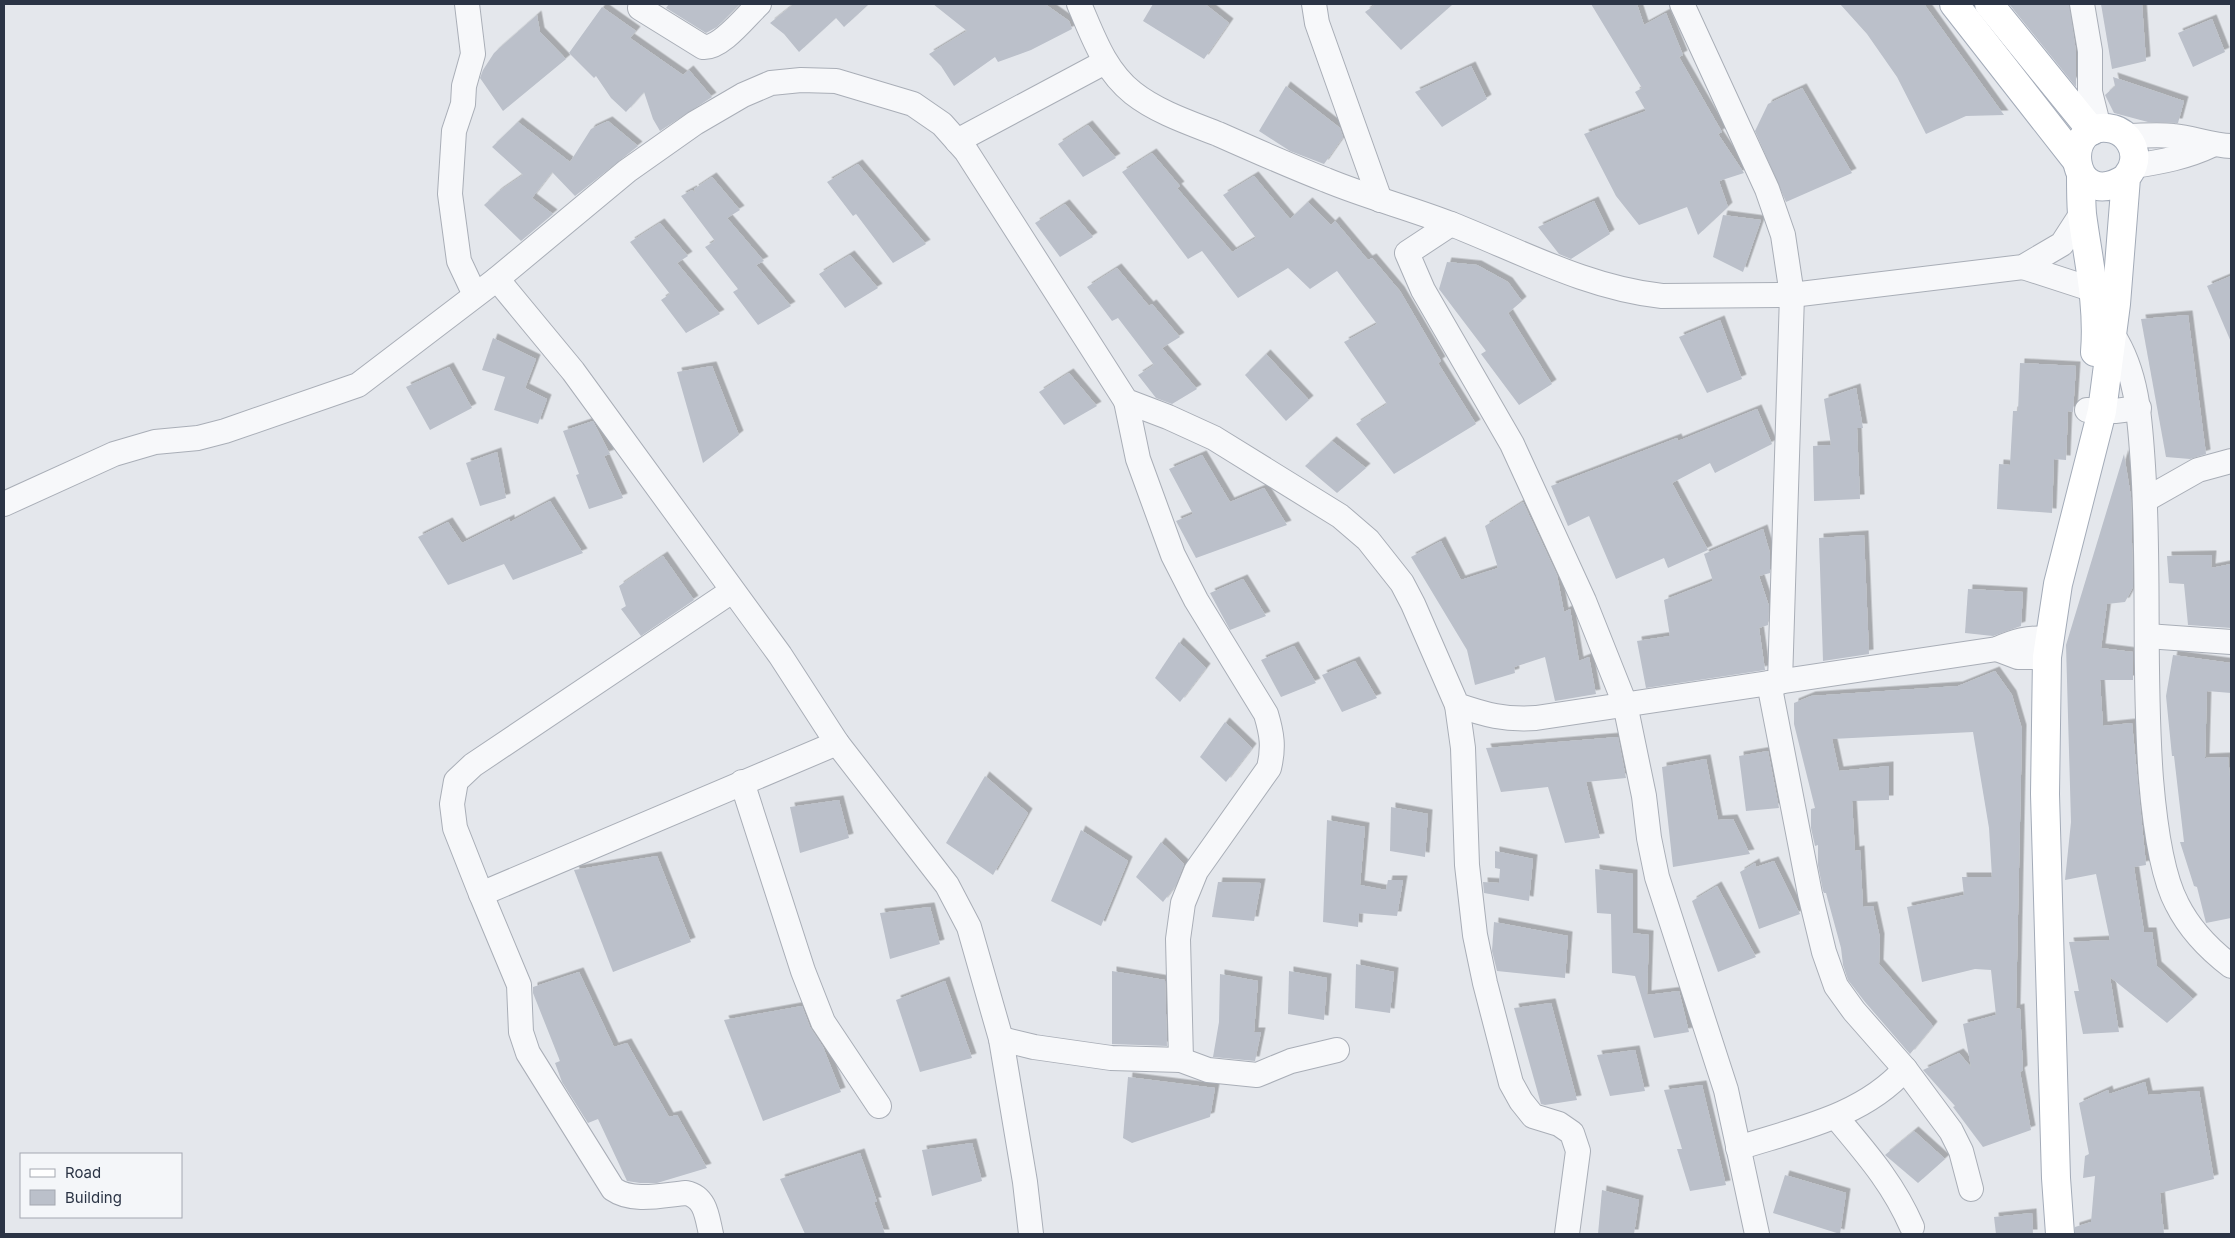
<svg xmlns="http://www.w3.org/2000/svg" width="2235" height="1238" viewBox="0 0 2235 1238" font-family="Inter,sans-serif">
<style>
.building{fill:#bbc0ca;filter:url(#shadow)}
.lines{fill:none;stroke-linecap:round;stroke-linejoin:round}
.minor-casing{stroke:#a9aeb7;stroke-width:26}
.major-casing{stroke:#a3abb8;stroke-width:30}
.minor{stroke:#f7f8fa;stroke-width:24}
.major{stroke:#fff;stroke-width:28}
</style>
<defs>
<filter id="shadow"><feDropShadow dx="4.5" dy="-4.5" stdDeviation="0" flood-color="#0004"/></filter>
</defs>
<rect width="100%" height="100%" fill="#e4e7ec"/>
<g class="building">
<path d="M669,4H740L717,27L706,33L666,8Z"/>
<path d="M794,4H869L844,27L836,18L799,52L784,34L770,23Z"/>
<path d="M933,4H1045L1069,21L1072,29L1031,50L998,62L995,57L954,86L941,66L929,54L967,31Z"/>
<path d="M1153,4H1205L1229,23L1204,59L1143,21Z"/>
<path d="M1376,4H1453L1401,50L1365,12Z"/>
<path d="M1591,4H1637L1644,25L1666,13L1683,55L1679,57L1722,132L1718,134L1744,173L1719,181L1728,207L1698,235L1687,207L1639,225L1616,196L1584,134L1646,111L1635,92L1642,88Z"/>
<path d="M1840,4H1924L2004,115L1966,116L1926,134L1897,77L1867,34Z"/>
<path d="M2009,4H2069L2076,52V87Z"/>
<path d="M2101,4H2142L2146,61L2112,69Z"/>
<path d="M602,7L636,31L630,38L683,75L689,70L712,97L660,131L653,119L644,92L626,112L611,98L596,76L594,78L569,53Z"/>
<path d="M537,15L540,32L566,59L503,111L480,78L483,70L494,53Z"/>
<path d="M2212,19L2225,52L2193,67L2178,33Z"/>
<path d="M1471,66L1487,99L1442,127L1415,92Z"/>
<path d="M2113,77L2184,101L2178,123L2148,122L2114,113L2105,95L2115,86Z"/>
<path d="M1286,86L1340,128L1343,137L1324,164L1290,151L1259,131Z"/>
<path d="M1802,88L1852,173L1786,202L1755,131L1768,104Z"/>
<path d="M608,121L638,146L575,196L552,172L532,198L553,214L521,241L484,205L498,192L523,175L492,147L518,122L570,162L591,129Z"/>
<path d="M1088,125L1116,158L1083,177L1058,144Z"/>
<path d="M1152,153L1180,186L1177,188L1232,252L1256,238L1223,195L1254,176L1290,219L1308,202L1331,225L1335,221L1368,260L1372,258L1400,291L1441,361L1438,363L1476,424L1394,474L1356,424L1387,404L1344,342L1377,324L1337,271L1310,289L1288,268L1238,298L1202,251L1188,259L1122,172Z"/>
<path d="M858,164L898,211L926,244L893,263L856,214L853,216L827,182Z"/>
<path d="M712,177L740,210L727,218L764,261L756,265L791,306L758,325L733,292L738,289L705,247L715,241L681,196L692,190L696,193L694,189Z"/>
<path d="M1594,201L1610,234L1571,259L1559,254L1538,227Z"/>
<path d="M1065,204L1093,237L1060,257L1035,223Z"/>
<path d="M1723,215L1761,220L1743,272L1713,257Z"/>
<path d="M660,223L688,256L677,263L720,314L686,333L661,300L670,294L630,242Z"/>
<path d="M850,255L878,288L845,308L819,274Z"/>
<path d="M1447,262L1477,265L1508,282L1522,301L1508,313L1552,384L1519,405L1481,354L1486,351L1439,289Z"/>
<path d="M1117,268L1149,306L1152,304L1180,337L1162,348L1197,389L1172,404L1156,398L1138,375L1154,365L1118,318L1112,321L1087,287Z"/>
<path d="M2231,276V342L2207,286Z"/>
<path d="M2188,315L2206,454L2190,459L2166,457L2141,319Z"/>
<path d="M1720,320L1742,379L1707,393L1679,337Z"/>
<path d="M493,338L536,359L525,388L547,399L538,424L494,410L505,377L482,370Z"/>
<path d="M1266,354L1309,400L1286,421L1245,375Z"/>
<path d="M2020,363L2076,366L2073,412L2068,411L2066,460L2054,459L2052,513L1997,509L1999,464L2010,465L2013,411H2018Z"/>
<path d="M712,366L739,435L703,463L677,372Z"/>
<path d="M449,367L472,408L430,430L406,387Z"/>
<path d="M1069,373L1097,406L1064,425L1039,392Z"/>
<path d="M1856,388L1863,428H1857L1860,499L1814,501L1813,446L1831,445L1824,399Z"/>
<path d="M1757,409L1772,444L1715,473L1710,463L1672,483L1708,550L1668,568L1664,558L1616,579L1589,516L1568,526L1551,486L1677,438L1678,441Z"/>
<path d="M593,421L610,454L604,456L623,498L589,509L576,475L579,474L563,431Z"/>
<path d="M1332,441L1366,468L1337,493L1305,466Z"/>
<path d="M497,452L506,498L480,506L466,463Z"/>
<path d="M2124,454L2131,497L2133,587L2125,602L2107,604L2101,648L2133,652V680H2100L2103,726L2132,723L2146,865L2134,867L2144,932H2152L2157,966L2193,999L2167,1023L2110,977L2119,1032L2083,1034L2074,991H2079L2069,942L2110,940L2096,874L2065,880L2071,822L2066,645Z"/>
<path d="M1202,455L1230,502L1264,488L1287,525L1196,558L1176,521L1193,514L1169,469Z"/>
<path d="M550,501L583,553L513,580L504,564L448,585L418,537L448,522L462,543L510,519V522Z"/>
<path d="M1523,502L1557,575L1564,612L1570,609L1579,661L1589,657L1596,694L1555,701L1545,657L1514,667L1515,673L1475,685L1467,650L1411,557L1441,541L1461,580L1498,568L1485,526Z"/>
<path d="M1763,529L1770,553V573L1759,576L1769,606L1768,625L1759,628L1765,670L1646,688L1637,641L1670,636L1664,600L1713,581L1704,554Z"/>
<path d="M1864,535L1869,654L1823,661L1819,538Z"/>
<path d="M2212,555L2211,568L2231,564V628L2188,625L2184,584L2169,583L2167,556Z"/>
<path d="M663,556L694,600L641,636L621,609L626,606L619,586Z"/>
<path d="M1243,579L1266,616L1230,630L1210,593Z"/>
<path d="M1968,589L2023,592L2021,626L1993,636L1965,633Z"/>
<path d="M1179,642L1206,668L1180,702L1155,678Z"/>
<path d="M1294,646L1316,683L1281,697L1261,660Z"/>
<path d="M2173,655L2231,663V693L2207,691L2205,758L2228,757L2231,787V918L2206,923L2197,887L2194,886L2180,842H2184L2174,756H2172L2166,696Z"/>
<path d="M1355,661L1377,698L1342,712L1322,675Z"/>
<path d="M1995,671L2012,695L2022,729L2016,1009L2020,1008L2023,1070L2020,1072L2031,1130L1983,1147L1953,1107L1955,1106L1923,1070L1959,1053L1971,1067L1963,1024L1996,1015L1991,970L1975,969L1922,982L1907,907L1964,895L1962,877H1992L1989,828L1973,732L1832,739L1839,771L1889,766V800L1852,801L1855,851L1860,850L1863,907L1873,906L1880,938L1879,964L1933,1026L1910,1054L1865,1002L1848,980L1843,965L1841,948L1826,893H1824L1823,891L1818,865V845L1815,846L1811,828V809L1815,808L1794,724V703L1811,696L1958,686Z"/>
<path d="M1225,722L1252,748L1226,782L1200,757Z"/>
<path d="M1618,737L1626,778L1586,782L1600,838L1565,843L1548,787L1501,792L1486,748Z"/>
<path d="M1768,751L1779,808L1746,811L1739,756Z"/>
<path d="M1706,759L1718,820L1733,819L1750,854L1673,867L1662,767Z"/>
<path d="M985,776L1028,813L993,875L946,843Z"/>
<path d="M839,800L849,838L800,853L790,807Z"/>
<path d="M1391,807L1428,814L1425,857L1390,851Z"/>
<path d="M1327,820L1365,827L1360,885L1386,890L1388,880H1403L1397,916L1359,913L1358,927L1323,922Z"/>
<path d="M1081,830L1128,861L1101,926L1051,901Z"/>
<path d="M1161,842L1184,864L1176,885L1163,902L1136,877Z"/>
<path d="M1495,851L1533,859L1529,901L1484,893L1483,882L1499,883L1500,869L1495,868Z"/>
<path d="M657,856L691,942L613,972L574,870Z"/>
<path d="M1774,861L1800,914L1759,929L1740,872L1755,863L1756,867Z"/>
<path d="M1595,869L1633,874V933L1649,935L1647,995L1679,991L1689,1032L1654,1038L1635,976L1612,973L1611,914L1597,913Z"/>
<path d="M1218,882L1261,883L1254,921L1212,917Z"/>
<path d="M1717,886L1756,957L1718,972L1692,901Z"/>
<path d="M930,907L940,944L890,959L880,913Z"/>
<path d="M1494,922L1568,936L1565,978L1497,971L1492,951Z"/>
<path d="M1356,964L1394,972L1390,1013L1355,1008Z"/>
<path d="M1112,971L1165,980L1167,1046L1112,1044Z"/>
<path d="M1289,971L1327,978L1324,1020L1288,1014Z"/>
<path d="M579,972L614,1047L627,1043L669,1117L677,1115L707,1168L657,1183H640L627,1181L598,1119L588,1123L562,1082L555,1063L560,1061L533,993V987Z"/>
<path d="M1220,974L1258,981L1254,1032H1261L1255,1061L1213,1057L1219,1022Z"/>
<path d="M945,981L972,1058L920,1072L896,1000Z"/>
<path d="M1551,1003L1577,1100L1545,1105L1541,1104L1514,1008Z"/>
<path d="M802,1006L810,1027L823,1047L841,1092L763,1121L724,1020Z"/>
<path d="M1635,1050L1645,1091L1610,1096L1597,1055Z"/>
<path d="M1128,1077L1215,1088L1210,1117L1132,1143L1123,1138Z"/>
<path d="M2145,1082L2148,1095L2199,1091L2214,1179L2160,1193L2164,1234H2075V1227L2091,1222L2095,1176L2083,1178L2085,1156L2089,1154L2079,1103L2108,1090L2109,1094Z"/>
<path d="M1702,1085L1726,1185L1690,1191L1677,1149H1682L1664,1090Z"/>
<path d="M1914,1131L1945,1159L1918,1183L1885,1155Z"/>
<path d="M972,1143L982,1181L932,1196L922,1150Z"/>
<path d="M860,1153L877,1202H874L885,1234H805L780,1179Z"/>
<path d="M1785,1175L1846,1193L1840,1234L1773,1213Z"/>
<path d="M1602,1190L1639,1200L1634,1234H1598Z"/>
<path d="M2032,1213L2033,1234H1996L1994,1217Z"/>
</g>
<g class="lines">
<g class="minor-casing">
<g id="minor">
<path d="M467,4L473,54L464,86L463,104L454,131L450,194L459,261L475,295"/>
<path d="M1079,4C1093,36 1104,70 1133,93C1157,112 1190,123 1218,134C1254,150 1290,166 1326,180C1367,197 1410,208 1451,224C1520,251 1587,288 1662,296L1792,295L2023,267L2062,244L2082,213"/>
<path d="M1314,4L1317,23L1380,200"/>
<path d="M1682,4L1767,189L1783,235L1792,295L1780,682"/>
<path d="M2082,4L2090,51V92L2099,128"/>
<path d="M640,8L703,47C721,49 746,16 759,4"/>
<path d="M2126,136C2141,136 2158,134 2173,136C2193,138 2211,145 2231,146"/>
<path d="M957,141L1105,62"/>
<path d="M2133,166C2161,162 2187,157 2212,145"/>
<path d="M1451,224L1407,253L1423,290L1512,444L1584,601L1625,704L1644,796L1649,838L1657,877L1726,1090L1757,1234"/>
<path d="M2023,267L2094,290"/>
<path d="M2103,333L2113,335C2138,374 2140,421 2143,466C2150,570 2143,675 2151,779C2154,815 2160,872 2177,904C2189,928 2210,950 2231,966"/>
<path d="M1126,401L1138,459L1173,555L1196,600L1266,714C1272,734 1274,747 1269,768L1196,871L1183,903L1178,939L1181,1060"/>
<path d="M2087,410L2115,411L2139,408"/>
<path d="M2145,500L2198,470L2231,461"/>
<path d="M4,504L114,454L155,442L198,438L225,431L358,385L497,279"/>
<path d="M2147,636L2231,642"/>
<path d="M1997,649L2018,657H2047"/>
<path d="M1769,683L1810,894L1824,952L1836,986L1854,1011L1905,1069L1951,1131L1961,1151L1971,1189"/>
<path d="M1457,705L1463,748L1467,865L1475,935L1485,983L1511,1083L1521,1101L1533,1116L1559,1124L1572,1133L1578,1151L1567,1234"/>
<path d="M742,782L803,971L823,1022L879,1106"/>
<path d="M481,894L455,828L452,804L456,781L473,765L732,591"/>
<path d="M1001,1039L1034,1047L1111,1058L1181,1060L1208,1070L1257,1075L1291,1061L1337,1050"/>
<path d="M1836,1117C1866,1153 1893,1183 1912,1227"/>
<path d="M1738,1148C1797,1129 1862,1117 1905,1069"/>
<path d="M711,1234C707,1217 706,1197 686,1193C663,1195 633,1203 613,1189L528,1053L521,1032L519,985L481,894L837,743"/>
<path d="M1031,1234L1025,1182L1001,1039L969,927L947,885L837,743L780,655L573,371L497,279L627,171L695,123L743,95L771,83L801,80L836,81L913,104L942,124L966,151L1126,401L1168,417L1214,438L1340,516L1368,540L1402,583L1413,604L1457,705C1486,715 1504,720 1536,718L1997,649C2015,641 2028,637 2048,639"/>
</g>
</g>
<g class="major-casing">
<g id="major">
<path d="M1954,4L2076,160"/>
<path d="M1989,4L2092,131"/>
<path d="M2081,175C2081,188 2081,201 2082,214C2088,260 2099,304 2095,352"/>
<path d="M2060,1234L2056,1178L2045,794L2047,657L2058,584L2102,411L2116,304L2126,178C2128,174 2132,170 2133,165C2138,150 2128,133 2113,129C2059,116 2068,215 2126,178"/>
</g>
</g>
<use href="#minor" class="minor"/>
<use href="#major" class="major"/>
</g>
<rect width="2235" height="1238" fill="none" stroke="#2b3445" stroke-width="10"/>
<rect x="20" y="1153" width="162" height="65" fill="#f4f6f9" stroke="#a4a8b1"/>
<rect x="30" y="1169" width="25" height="8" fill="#ffffff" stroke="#a4a8b1"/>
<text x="65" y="1178" font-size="15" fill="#2b3445">Road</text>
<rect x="30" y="1190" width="25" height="15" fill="#bbc0ca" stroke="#a4a8b1"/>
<text x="65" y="1203" font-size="15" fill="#2b3445">Building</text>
</svg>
